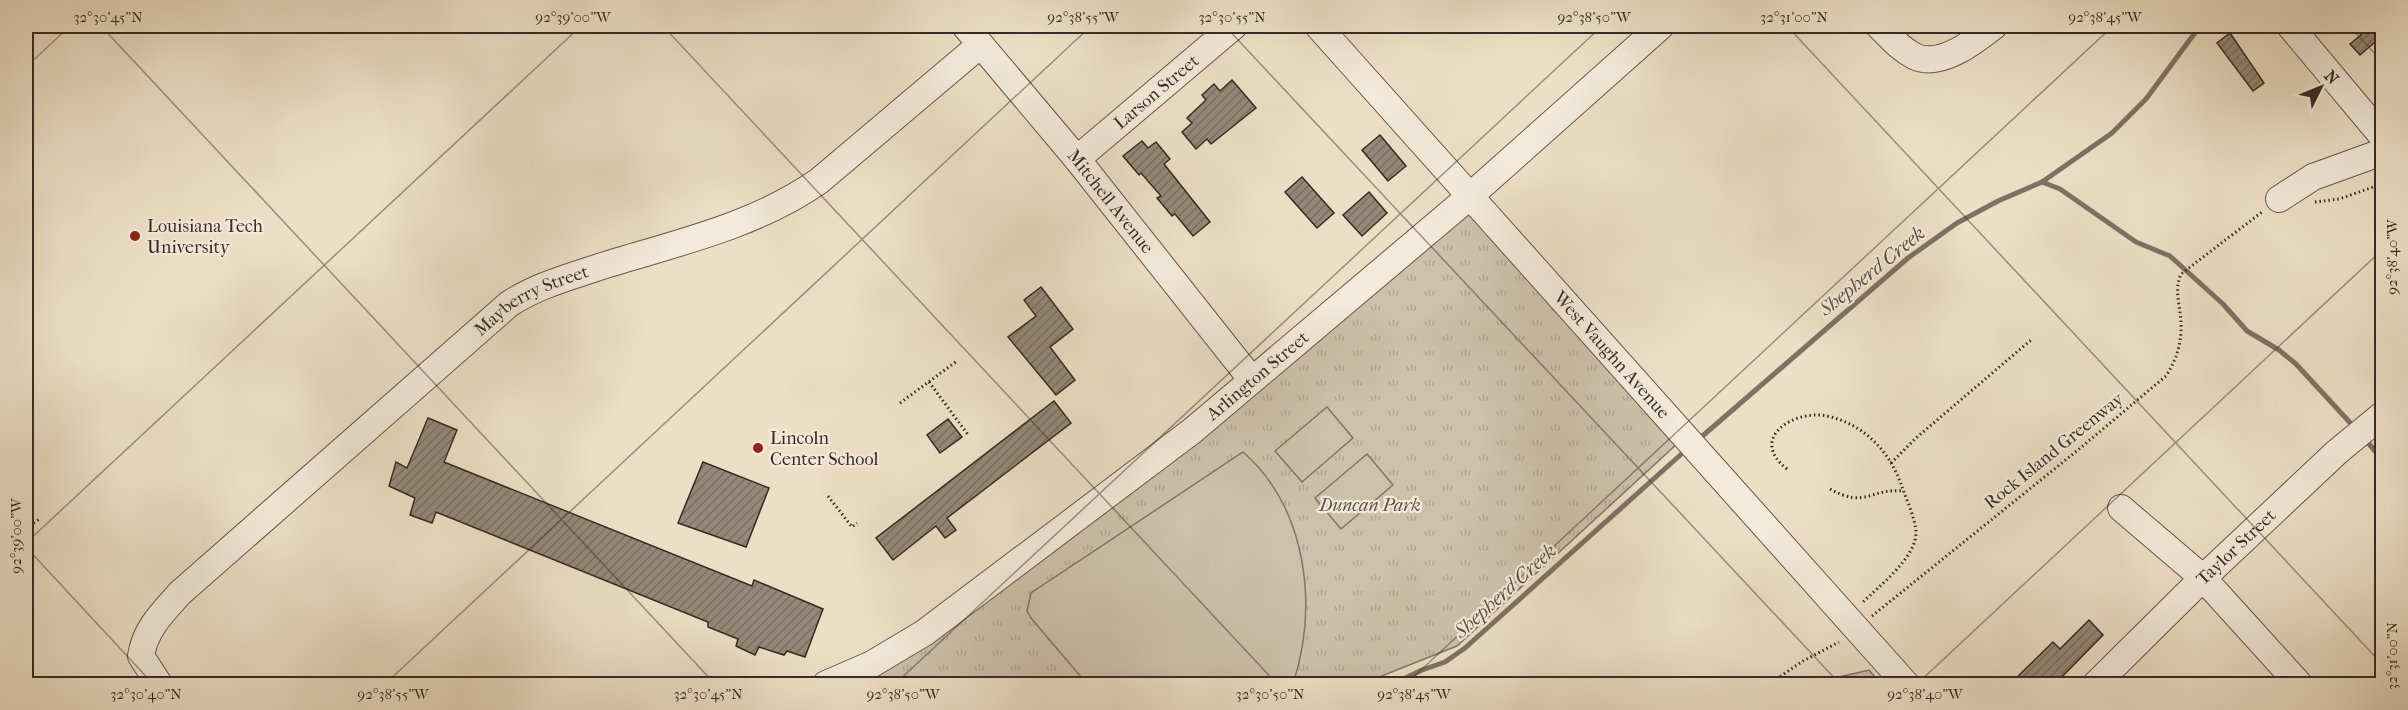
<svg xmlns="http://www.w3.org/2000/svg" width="2408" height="710" viewBox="0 0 2408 710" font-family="'IM FELL French Canon',serif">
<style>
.forest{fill:url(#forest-firs);stroke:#827567;stroke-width:1.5}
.park{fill:url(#park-tufts);stroke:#827567;stroke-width:1.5}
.pitch{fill:#cec0aa;stroke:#827567;stroke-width:1.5}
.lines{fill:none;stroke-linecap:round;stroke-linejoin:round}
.stream{stroke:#7f7164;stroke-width:5}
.building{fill:url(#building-hatch);stroke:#362a24;stroke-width:1.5}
.minor-casing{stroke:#64574c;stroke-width:28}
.path{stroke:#362a24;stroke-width:3;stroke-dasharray:1.5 3;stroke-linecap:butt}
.minor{stroke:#f3eada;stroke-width:26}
.ticks{fill:none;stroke:#362a24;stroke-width:1.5;stroke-opacity:0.45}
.poi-dot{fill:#8f2418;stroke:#f3eada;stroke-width:2}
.labels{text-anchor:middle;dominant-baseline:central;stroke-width:4.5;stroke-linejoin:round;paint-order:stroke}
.street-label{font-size:18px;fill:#362a24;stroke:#f3eada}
.poi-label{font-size:18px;fill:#362a24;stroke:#f3eada;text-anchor:start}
.park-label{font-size:18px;font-style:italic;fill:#5c5046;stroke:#f3eada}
.water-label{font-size:20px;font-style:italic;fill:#5a4e44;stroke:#f3eada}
.neatline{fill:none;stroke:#362a24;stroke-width:2}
.ticks-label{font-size:15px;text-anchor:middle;fill:#362a24}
</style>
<defs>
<pattern id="forest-firs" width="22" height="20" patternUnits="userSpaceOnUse" patternTransform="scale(1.5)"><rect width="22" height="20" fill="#cec0aa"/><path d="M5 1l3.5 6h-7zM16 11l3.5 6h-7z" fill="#b2a592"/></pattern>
<pattern id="park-tufts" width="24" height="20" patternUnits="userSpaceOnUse" patternTransform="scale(1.5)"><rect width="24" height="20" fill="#cec0aa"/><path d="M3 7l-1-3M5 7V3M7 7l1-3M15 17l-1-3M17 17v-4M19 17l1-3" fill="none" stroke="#b2a592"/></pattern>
<pattern id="building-hatch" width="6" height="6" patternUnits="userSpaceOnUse" patternTransform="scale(1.5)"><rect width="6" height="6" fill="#958878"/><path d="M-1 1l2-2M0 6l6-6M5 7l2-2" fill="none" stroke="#7a6f62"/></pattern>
</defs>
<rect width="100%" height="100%" fill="#eddfc6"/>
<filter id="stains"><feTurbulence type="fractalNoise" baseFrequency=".00333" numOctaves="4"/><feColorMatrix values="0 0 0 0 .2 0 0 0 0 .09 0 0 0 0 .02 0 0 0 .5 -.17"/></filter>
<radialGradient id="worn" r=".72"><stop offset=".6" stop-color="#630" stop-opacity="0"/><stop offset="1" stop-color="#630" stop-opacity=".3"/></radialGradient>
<path class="forest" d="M1869,670L1881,684H1830L1839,677Z"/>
<path class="park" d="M1464,215L1474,216L1678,443L1457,646L1374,679L1370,684H842Z"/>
<g class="pitch">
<path d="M1327,407L1353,438L1302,482L1275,451Z"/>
<path d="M1243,452C1308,509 1318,607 1293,684H1087L1031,618L1027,611L1031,593Z"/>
<path d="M1367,454L1393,485L1341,529L1315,498Z"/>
</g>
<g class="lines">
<g class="stream">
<path d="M2042,182L2060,189L2136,242L2170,256L2223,304L2247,331L2279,350L2296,364L2355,428"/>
<path d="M2363,437L2382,459"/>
<path d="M1699,439L1908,258L1957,223L1998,201L2042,182L2112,133L2146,99L2200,26"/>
<path d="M1393,684L1422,670L1445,662L1465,648L1687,449"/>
</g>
</g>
<g class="building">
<path d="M2354,26H2382V36L2360,55L2350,44L2361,35Z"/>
<path d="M2230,33L2264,83L2253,91L2217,43Z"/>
<path d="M1232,80L1256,108L1211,144L1207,139L1196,149L1182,132L1192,123L1187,118L1206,100L1202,95L1214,84L1220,91Z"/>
<path d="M1380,135L1406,166L1388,181L1362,150Z"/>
<path d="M1142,141L1148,148L1156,142L1170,159L1164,164L1210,222L1193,236L1175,214L1172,216L1157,198L1161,196L1141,173L1139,175L1123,156Z"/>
<path d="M1302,177L1334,213L1317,228L1285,192Z"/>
<path d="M1369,192L1387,213L1362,236L1343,215Z"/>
<path d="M1041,287L1073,329L1050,347L1075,380L1056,395L1008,337L1036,316L1024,300Z"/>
<path d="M1054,401L1071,423L947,518L956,530L945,538L936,526L893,560L876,538Z"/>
<path d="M428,418L457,430L444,462L752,586L754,580L823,609L805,657L787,651L784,655L759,647L755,655L736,646L738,639L708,627V622L436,512L432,523L410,515L415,498L389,486L396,462L407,468Z"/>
<path d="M948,419L962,437L940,453L927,435Z"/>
<path d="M703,462L769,488L746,547L678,523Z"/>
<path d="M2089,620L2103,635L2055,684H2010L2053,642L2060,649Z"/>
</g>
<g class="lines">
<g class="minor-casing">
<g id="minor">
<path id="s1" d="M965,26L1077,159L1252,380"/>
<path id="s2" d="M1318,26L1906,684"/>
<path d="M1879,26C1890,37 1900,49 1914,56C1940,69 1975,41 1994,26"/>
<path d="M2290,26L2382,136"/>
<path id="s3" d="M1077,159L1234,26"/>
<path d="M2279,199L2313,177L2382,152"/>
<path d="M2121,508L2203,578L2299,684"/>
<path id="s4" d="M159,684L141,656C145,629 163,612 180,593L509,304C538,285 570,277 602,266C676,243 755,226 819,181L980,45"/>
<path id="s5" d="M826,684L872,664L924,633L1192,431L1469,197L1661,26"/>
<path id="s6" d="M2096,684L2203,578L2337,452L2382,415"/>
</g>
</g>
<g class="path">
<path d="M2315,202L2339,199L2382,184"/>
<path d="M929,382L969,436"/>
<path d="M900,403L957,361"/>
<path d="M1891,463L1916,438L2031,340"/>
<path d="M1787,469C1747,438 1795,409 1827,416C1864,424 1889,451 1901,484C1906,499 1915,517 1916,532C1917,557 1878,587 1862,603"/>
<path d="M1830,489C1866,509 1870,488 1903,491"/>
<path d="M828,496L852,527L857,523"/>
<path d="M26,528L41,518"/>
<path d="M1872,616L2078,450L2166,376C2177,359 2182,342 2181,322C2180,306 2174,289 2181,274L2262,212"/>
<path d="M1769,684L1803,661L1839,642"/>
</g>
<use href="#minor" class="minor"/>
</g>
<path class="ticks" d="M101,26L715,684M663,26L1277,684M1225,26L1840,684M1787,26L2382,664M2349,26L2382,61M26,67L70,26M26,543L581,26M26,547L153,684M385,684L1091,26M895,684L1602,26M1406,684L2113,26M1917,684L2382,250"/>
<g class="poi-dot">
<circle cx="135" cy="236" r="6"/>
<circle cx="758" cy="448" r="6"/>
</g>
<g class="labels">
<g class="street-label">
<text stroke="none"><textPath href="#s3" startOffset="104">Larson Street</textPath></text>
<text stroke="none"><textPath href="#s1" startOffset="228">Mitchell Avenue</textPath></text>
<text stroke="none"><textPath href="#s4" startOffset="568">Mayberry Street</textPath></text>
<text stroke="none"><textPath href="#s2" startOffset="441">West Vaughn Avenue</textPath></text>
<text stroke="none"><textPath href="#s5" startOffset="532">Arlington Street</textPath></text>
<text transform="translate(2054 451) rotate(-39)">Rock Island Greenway</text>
<text stroke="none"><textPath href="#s6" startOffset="196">Taylor Street</textPath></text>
</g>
<g class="poi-label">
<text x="147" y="226">Louisiana Tech<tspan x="147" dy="21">University</tspan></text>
<text x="770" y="438">Lincoln<tspan x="770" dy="21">Center School</tspan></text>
</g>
<g class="park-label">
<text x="1370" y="505">Duncan Park</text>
</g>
<g class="water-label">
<text transform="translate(1872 271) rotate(-39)">Shepherd Creek</text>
<text transform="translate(1505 591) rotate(-42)">Shepherd Creek</text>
</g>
</g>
<rect width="2408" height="710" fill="none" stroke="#eddfc6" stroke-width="66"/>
<g transform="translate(2321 87) rotate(47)" stroke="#f3eada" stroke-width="4.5" paint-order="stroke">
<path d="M0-4.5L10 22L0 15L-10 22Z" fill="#362a24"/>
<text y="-9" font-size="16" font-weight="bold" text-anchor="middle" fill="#362a24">N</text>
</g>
<rect x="33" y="33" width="2342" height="644" class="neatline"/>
<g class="ticks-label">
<text x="108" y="22">32°30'45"N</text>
<text x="573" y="22">92°39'00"W</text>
<text x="1083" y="22">92°38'55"W</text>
<text x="1232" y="22">32°30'55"N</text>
<text x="1594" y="22">92°38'50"W</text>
<text x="1794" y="22">32°31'00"N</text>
<text x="2105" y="22">92°38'45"W</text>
<text transform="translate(2392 257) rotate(-90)" y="5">92°38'40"W</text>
<text transform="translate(16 536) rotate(-90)" y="5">92°39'00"W</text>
<text transform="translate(2392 656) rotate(-90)" y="5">32°31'00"N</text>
<text x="146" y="699">32°30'40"N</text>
<text x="393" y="699">92°38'55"W</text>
<text x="708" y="699">32°30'45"N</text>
<text x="903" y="699">92°38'50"W</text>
<text x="1270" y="699">32°30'50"N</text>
<text x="1414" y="699">92°38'45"W</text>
<text x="1925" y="699">92°38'40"W</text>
</g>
<rect width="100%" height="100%" filter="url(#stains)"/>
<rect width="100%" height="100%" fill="url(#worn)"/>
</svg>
